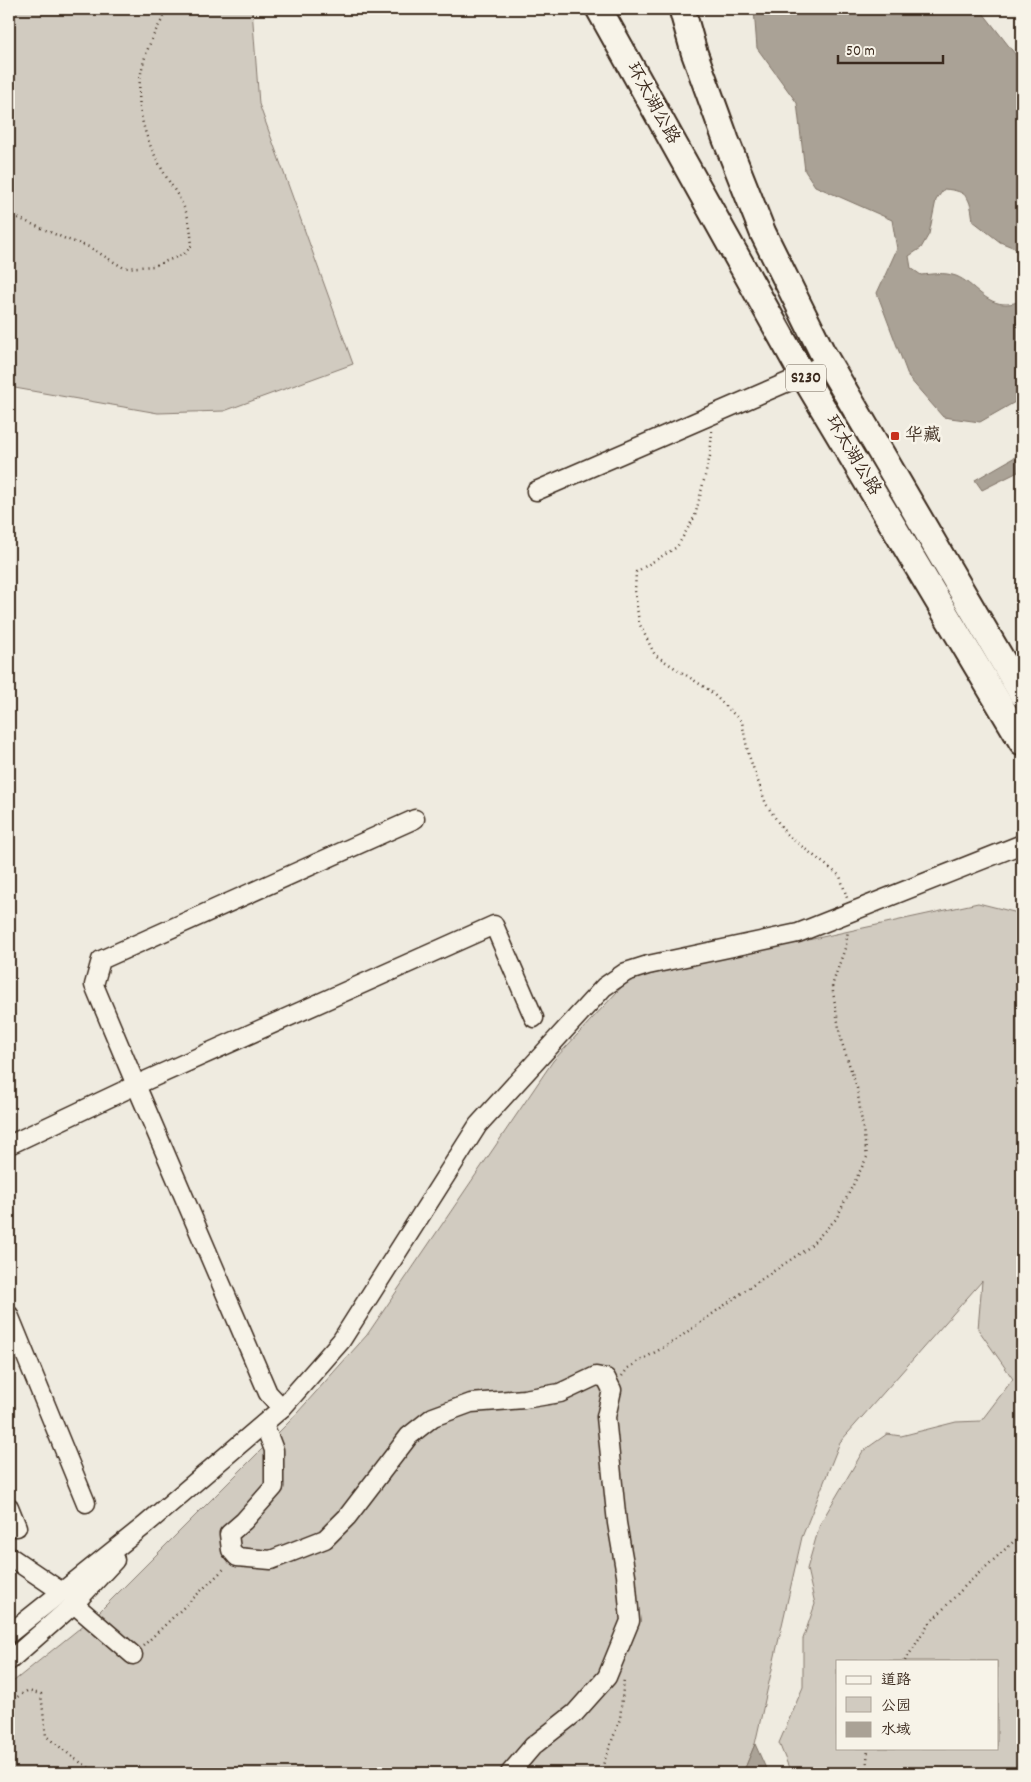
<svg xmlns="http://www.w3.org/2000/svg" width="1031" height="1782" viewBox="0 0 1031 1782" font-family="Dekko,'LXGW WenKai TC',sans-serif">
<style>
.green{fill:#d1cbc0;stroke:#867a6f;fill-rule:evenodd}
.water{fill:#aaa296;stroke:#7e7266}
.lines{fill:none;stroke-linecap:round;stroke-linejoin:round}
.minor-casing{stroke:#3b2a1e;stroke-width:21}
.highway-casing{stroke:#3b2a1e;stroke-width:29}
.path{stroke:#3b2a1e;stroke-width:2.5;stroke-dasharray:1 4;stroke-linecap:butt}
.minor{stroke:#f7f3e8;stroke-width:18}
.highway{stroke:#f7f3e8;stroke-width:25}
.poi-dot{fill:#c8321e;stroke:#f7f3e8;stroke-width:2}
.labels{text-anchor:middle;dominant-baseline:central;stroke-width:5;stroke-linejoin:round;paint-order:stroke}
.shield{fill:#f7f3e8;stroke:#73665b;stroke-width:1}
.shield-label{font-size:16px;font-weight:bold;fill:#3b2a1e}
.street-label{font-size:18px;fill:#3b2a1e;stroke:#f7f3e8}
.poi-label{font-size:18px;fill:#3b2a1e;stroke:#f7f3e8;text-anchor:start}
</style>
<rect width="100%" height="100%" fill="#efebe0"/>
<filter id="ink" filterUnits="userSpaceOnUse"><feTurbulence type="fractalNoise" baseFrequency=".02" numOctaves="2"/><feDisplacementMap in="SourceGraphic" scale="10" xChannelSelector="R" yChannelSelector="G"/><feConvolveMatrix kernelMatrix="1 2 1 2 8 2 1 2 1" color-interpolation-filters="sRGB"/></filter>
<g filter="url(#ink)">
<g class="green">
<path d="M9,9H252L259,104L353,364L224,411L158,413L9,387Z"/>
<path d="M978,903L1022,914V1773H791L779,1743L803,1687V1639L815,1604L807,1569L820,1524L863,1451L887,1434L901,1436L956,1422L981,1421L1013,1379L978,1329L982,1281L840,1442L802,1537L755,1744L743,1773H9V1685L95,1616L289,1422L367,1335L553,1061L629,979ZM837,1661H997V1748H837Z"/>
</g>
<g class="water">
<path d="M754,9H980L1022,63V251L1000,242L973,221C970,197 968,191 944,189L936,200L929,234L921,248L909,256L911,268L921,275C933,274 944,272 956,276C974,283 985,305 1007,304C1012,304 1018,302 1022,300V398L980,422L943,417L909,378L877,293L897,249L892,220L815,186L805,171L797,103L757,48Z"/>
<path d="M1022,453V470L982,490L975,480Z"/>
<path d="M755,1744L768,1773H743Z"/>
</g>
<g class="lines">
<g class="minor-casing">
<g id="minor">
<path d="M536,491L804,375L827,361"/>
<path d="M9,1145L136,1085L494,925L534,1018"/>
<path d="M9,1315L86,1503"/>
<path d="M282,1408L268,1393L136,1085L94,985L101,960L415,819"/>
<path d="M264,1424L274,1450V1487L244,1521L229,1534L231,1550L237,1557L271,1560L325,1539L347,1517L409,1436L433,1417L471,1403L524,1399L560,1393L596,1376L606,1378L612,1390L606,1417L617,1523L626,1575L630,1621L607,1677L575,1713L533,1746L510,1773"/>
<path d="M9,1507L17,1527"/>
<path d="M9,1556L62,1592"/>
<path d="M74,1604L133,1655"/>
<path d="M9,1634L144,1526L282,1408L341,1341L478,1125L604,987L626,972L648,965L798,933L1022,844"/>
<path d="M9,1661L74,1604L115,1560"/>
</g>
</g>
<g class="highway-casing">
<g id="highway">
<path d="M599,9L796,363L1022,742"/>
<path d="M682,9L694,52L726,140L763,233L822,352L1022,694"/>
</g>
</g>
<g class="path">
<path d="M9,214L66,239L89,247L124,268L154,266L184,254L192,245C191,238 191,230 189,222C185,203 172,188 163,171C138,127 130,87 152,39C156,29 163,19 168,9"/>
<path d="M712,431L710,456L695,516L677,547L636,572L635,591L639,623L655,655L709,690L742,722L748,753L766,804L786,834L840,876L847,898"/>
<path d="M622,1376L628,1368L676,1340L750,1287L808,1248L836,1219L867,1157L857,1088L841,1040L832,986L846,945L848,930"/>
<path d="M143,1646L226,1567"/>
<path d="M905,1661L927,1626L967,1584L1022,1534"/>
<path d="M9,1702L27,1691L41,1694L46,1736L75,1759L98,1773"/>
<path d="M600,1773L620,1719L624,1678"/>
<path d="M866,1773L868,1748"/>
</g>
<use href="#minor" class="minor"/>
<use href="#highway" class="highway"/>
</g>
</g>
<rect class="poi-dot" x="890" y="431" width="10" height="10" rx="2.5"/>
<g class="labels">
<rect class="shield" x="786" y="364.5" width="40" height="27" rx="4"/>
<g class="shield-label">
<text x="806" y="378">S230</text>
</g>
<g class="street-label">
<text transform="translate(652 104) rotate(61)">环太湖公路</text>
<text transform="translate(852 456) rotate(59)">环太湖公路</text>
</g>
<g class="poi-label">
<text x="905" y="436">华藏</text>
</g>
</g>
<rect width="1031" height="1782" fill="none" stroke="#f7f3e8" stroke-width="30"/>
<rect x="15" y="15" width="1001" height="1752" fill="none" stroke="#3b2a1e" stroke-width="2" filter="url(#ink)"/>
<rect x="836" y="1660" width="162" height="90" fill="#f7f3e8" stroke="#aca397"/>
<rect x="846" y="1676" width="25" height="8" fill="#f7f3e8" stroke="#aca397"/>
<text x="881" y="1684" font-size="15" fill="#3b2a1e">道路</text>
<rect x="846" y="1697" width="25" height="15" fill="#d1cbc0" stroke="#aca397"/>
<text x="881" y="1710" font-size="15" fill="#3b2a1e">公园</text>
<rect x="846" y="1722" width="25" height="15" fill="#aaa296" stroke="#aca397"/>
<text x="881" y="1734" font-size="15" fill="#3b2a1e">水域</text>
<path d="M838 55v8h105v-8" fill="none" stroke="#3b2a1e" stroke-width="2.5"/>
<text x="846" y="55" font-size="15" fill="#3b2a1e" stroke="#f7f3e8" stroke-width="4" paint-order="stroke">50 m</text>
</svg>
